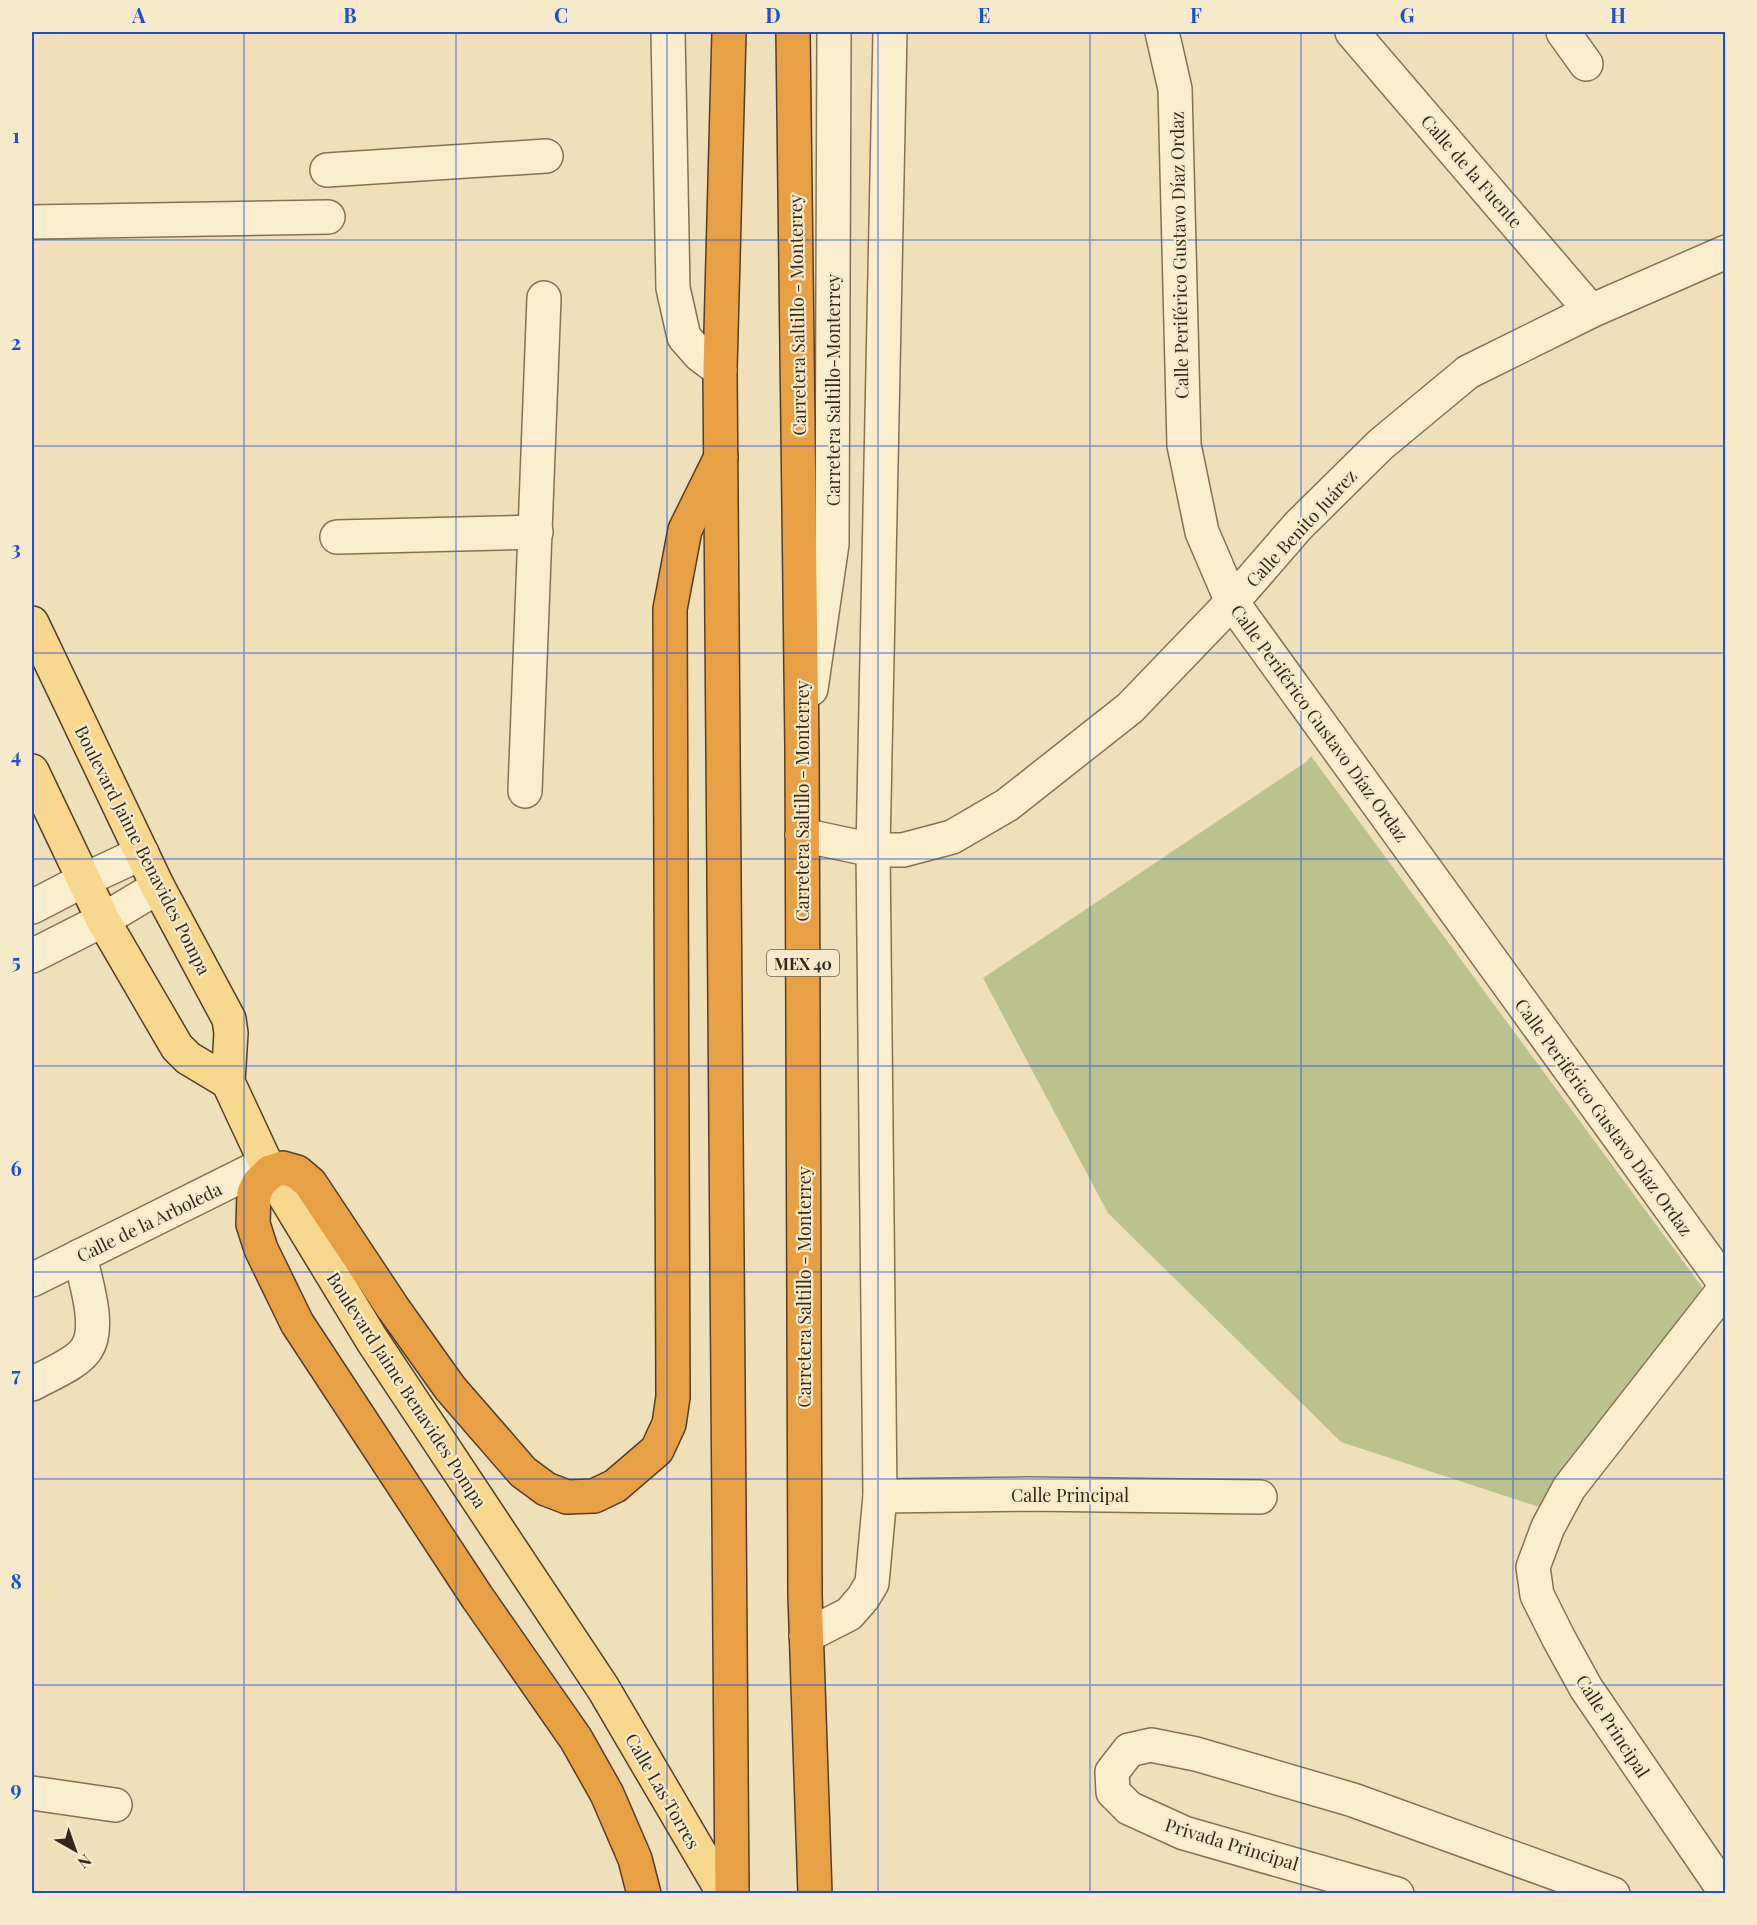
<svg xmlns="http://www.w3.org/2000/svg" width="1757" height="1925" viewBox="0 0 1757 1925" font-family="'Playfair Display',serif">
<style>
.cemetery{fill:#bbc28e}
.lines{fill:none;stroke-linecap:round;stroke-linejoin:round}
.minor-casing{stroke:#887054;stroke-width:36}
.major-casing{stroke:#553d29;stroke-width:36}
.highway-casing{stroke:#553d29;stroke-width:36}
.minor{stroke:#fbeecd;stroke-width:33}
.major{stroke:#f8d78e;stroke-width:33}
.highway{stroke:#e7a043;stroke-width:33}
.grid{fill:none;stroke:#1d4ed8;stroke-width:1.5;stroke-opacity:0.55}
.labels{text-anchor:middle;dominant-baseline:central;stroke-width:4.5;stroke-linejoin:round;paint-order:stroke}
.shield{fill:#f7eaca;stroke:#70624f;stroke-width:1.5}
.shield-label{font-size:16px;font-weight:bold;fill:#36271a}
.street-label{font-size:18px;fill:#36271a;stroke:#f7eaca}
.neatline{fill:none;stroke:#1d4ed8;stroke-width:2}
.grid-label{font-size:20px;text-anchor:middle;font-weight:bold;fill:#1d4ed8}
</style>
<rect width="100%" height="100%" fill="#f0e0ba"/>
<path class="cemetery" d="M1311,756L1716,1306L1539,1507L1341,1442L1108,1213L983,978L1306,762Z"/>
<g class="lines">
<g class="minor-casing">
<g id="minor">
<path d="M668,32L673,288L684,337L700,355L720,370"/>
<path d="M1162,32L1175,89L1184,445L1202,532L1232,602L1726,1285"/>
<path d="M1352,32L1591,311"/>
<path d="M1563,32L1586,64"/>
<path d="M327,170L546,156"/>
<path d="M32,222L328,217"/>
<path d="M337,537L536,532"/>
<path d="M811,689L832,544L834,32"/>
<path d="M525,791L544,298"/>
<path d="M802,835L873,850H903L952,837L1007,805L1130,708L1232,602L1298,526L1380,445L1468,372L1591,311L1726,252"/>
<path d="M32,907L84,880L142,853"/>
<path d="M32,956L103,920L158,887"/>
<path d="M32,1280L267,1163"/>
<path d="M1726,1287L1569,1488L1548,1527L1533,1567L1537,1595L1559,1639L1586,1688L1726,1893"/>
<path d="M32,1384C46,1376 79,1363 87,1348C101,1326 85,1280 80,1256"/>
<path d="M880,1496L1028,1494L1260,1497"/>
<path d="M806,1636L849,1614L863,1598L872,1583L880,1496L873,850L890,32"/>
<path d="M32,1793L115,1805"/>
<path d="M1397,1894L1184,1833L1129,1808L1113,1792L1112,1772L1129,1750L1151,1745L1196,1754L1353,1800L1613,1894"/>
</g>
</g>
<g class="major-casing">
<g id="major">
<path d="M32,623L158,887L229,1019L231,1033L228,1082L270,1172L372,1340L603,1688L724,1894"/>
<path d="M32,771L103,920L177,1047L188,1058L228,1082"/>
</g>
</g>
<g class="highway-casing">
<g id="highway">
<path d="M729,32L720,370L732,1894"/>
<path d="M793,32L802,747L805,1595L815,1894"/>
<path d="M644,1894L635,1859L607,1794L576,1739L477,1597L297,1323L261,1249L253,1224L254,1193L259,1183L270,1172L283,1168L297,1172L310,1183L393,1308L450,1388L523,1472L546,1489L567,1497L594,1496L615,1486L657,1450L669,1424L673,1397L670,609L685,530L721,457"/>
</g>
</g>
<use href="#minor" class="minor"/>
<use href="#major" class="major"/>
<use href="#highway" class="highway"/>
</g>
<path class="grid" d="M244,32V1894M456,32V1894M667,32V1894M878,32V1894M1090,32V1894M1301,32V1894M1513,32V1894M32,240H1726M32,446H1726M32,653H1726M32,859H1726M32,1066H1726M32,1272H1726M32,1479H1726M32,1685H1726"/>
<g class="labels">
<rect class="shield" x="767" y="950" width="72" height="26" rx="4.5"/>
<g class="shield-label">
<text x="803" y="963">MEX 40</text>
</g>
<g class="street-label">
<text transform="translate(1472 171) rotate(49)">Calle de la Fuente</text>
<text transform="translate(1179 255) rotate(-91)">Calle Periférico Gustavo Díaz Ordaz</text>
<text transform="translate(797 315) rotate(-91)">Carretera Saltillo - Monterrey</text>
<text transform="translate(833 390) rotate(-90)">Carretera Saltillo-Monterrey</text>
<text transform="translate(1301 528) rotate(-47)">Calle Benito Juárez</text>
<text transform="translate(1320 723) rotate(54)">Calle Periférico Gustavo Díaz Ordaz</text>
<text transform="translate(802 801) rotate(-90)">Carretera Saltillo - Monterrey</text>
<text transform="translate(143 850) rotate(63)">Boulevard Jaime Benavides Pompa</text>
<text transform="translate(1604 1117) rotate(54)">Calle Periférico Gustavo Díaz Ordaz</text>
<text transform="translate(149 1222) rotate(-26)">Calle de la Arboleda</text>
<text transform="translate(804 1287) rotate(-90)">Carretera Saltillo - Monterrey</text>
<text transform="translate(407 1390) rotate(57)">Boulevard Jaime Benavides Pompa</text>
<text x="1070" y="1495">Calle Principal</text>
<text transform="translate(1613 1726) rotate(57)">Calle Principal</text>
<text transform="translate(663 1791) rotate(60)">Calle Las Torres</text>
<text transform="translate(1232 1844) rotate(17)">Privada Principal</text>
</g>
</g>
<rect width="1757" height="1925" fill="none" stroke="#f7eaca" stroke-width="66"/>
<g transform="translate(75 1850) rotate(140)" stroke="#f7eaca" stroke-width="4.5" paint-order="stroke">
<path d="M0-4.5L10 22L0 15L-10 22Z" fill="#36271a"/>
<text y="-9" font-size="16" font-weight="bold" text-anchor="middle" fill="#36271a">N</text>
</g>
<rect x="33" y="33" width="1691" height="1859" class="neatline"/>
<g class="grid-label">
<text x="139" y="23">A</text>
<text x="350" y="23">B</text>
<text x="561" y="23">C</text>
<text x="773" y="23">D</text>
<text x="984" y="23">E</text>
<text x="1196" y="23">F</text>
<text x="1407" y="23">G</text>
<text x="1618" y="23">H</text>
<text x="16" y="143">1</text>
<text x="16" y="350">2</text>
<text x="16" y="556">3</text>
<text x="16" y="763">4</text>
<text x="16" y="969">5</text>
<text x="16" y="1176">6</text>
<text x="16" y="1382">7</text>
<text x="16" y="1589">8</text>
<text x="16" y="1796">9</text>
</g>
</svg>
